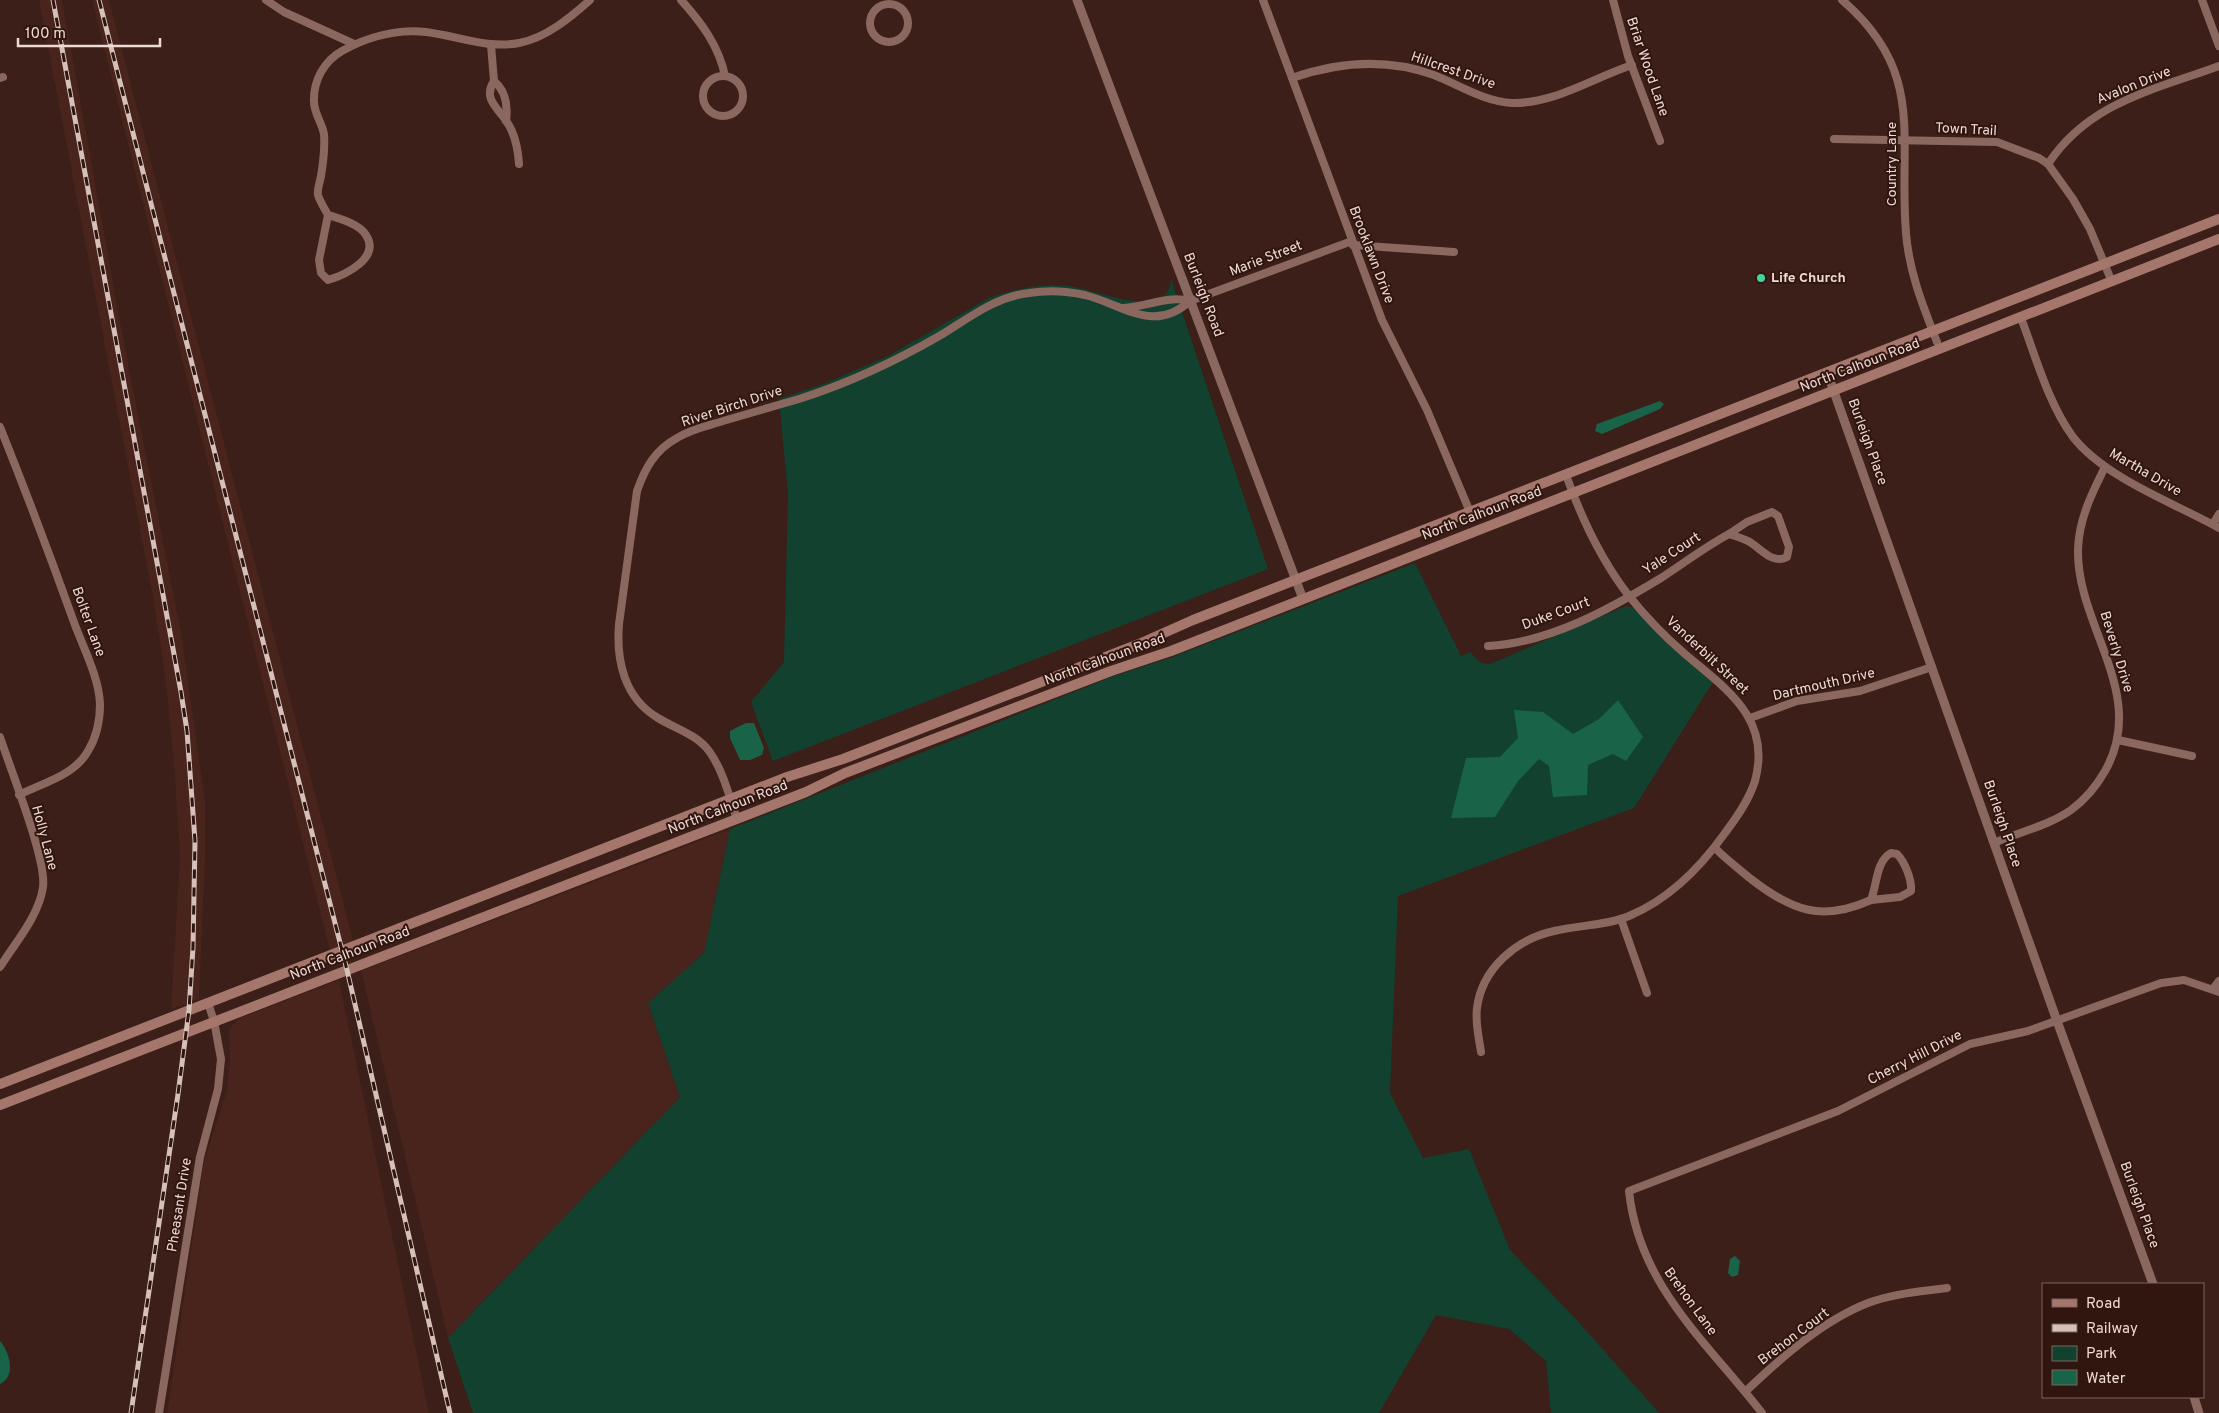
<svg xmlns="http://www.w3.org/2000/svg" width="2219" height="1413" viewBox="0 0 2219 1413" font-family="Overpass,sans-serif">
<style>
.built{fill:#48241c}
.green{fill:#12412f}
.water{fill:#196449}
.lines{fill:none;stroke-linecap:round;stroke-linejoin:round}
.minor{stroke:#8a685f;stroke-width:8}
.tertiary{stroke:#8a685f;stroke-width:9}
.secondary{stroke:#a5766b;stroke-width:10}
.rail-casing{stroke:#d5c0ba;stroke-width:5}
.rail{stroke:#31150f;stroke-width:3;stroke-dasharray:9;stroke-linecap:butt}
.poi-dot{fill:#45d49f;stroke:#31150f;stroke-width:2}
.labels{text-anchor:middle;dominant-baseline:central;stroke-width:4;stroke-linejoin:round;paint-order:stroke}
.street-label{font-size:14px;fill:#eedad5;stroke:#31150f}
.poi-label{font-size:14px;font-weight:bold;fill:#eedad5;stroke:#31150f;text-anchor:start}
</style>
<rect width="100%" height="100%" fill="#3b1f18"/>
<g class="built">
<path d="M39,0H62L123,338L181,633L205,802V858L199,999L171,1009L180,857L174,762L165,674L153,597Z"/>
<path d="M92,0H109L354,944L330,952Z"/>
<path d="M730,829L704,953L648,1003L680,1097L448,1338L361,971Z"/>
<path d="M339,980L429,1413H167L204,1162L227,1090L230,1062L229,1029L238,1019Z"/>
</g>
<g class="green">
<path d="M1171,279L1268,569L773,761L751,702L784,662L788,494L779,399L826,383L888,356L989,298C1014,289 1041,283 1069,286C1092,288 1169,324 1171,279Z"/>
<path d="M1415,563L1461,656L1470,652L1481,663L1490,664L1626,606L1634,608L1668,644L1713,682L1634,808L1398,896L1390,1093L1423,1158L1469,1149L1510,1250L1575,1318L1659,1413H1551L1546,1361L1509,1329L1436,1315L1379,1413H473L448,1338L680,1097L648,1003L704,953L730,829L1114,676L1170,658Z"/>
</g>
<g class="water">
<path d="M1660,401L1664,404L1660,409L1602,434L1595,431L1597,424Z"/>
<path d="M1618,700L1643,737L1626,761L1613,754L1588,765L1587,795L1553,797L1549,766L1539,759L1518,781L1495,817L1451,818L1466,758L1500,757L1518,738L1514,710L1543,712L1573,734L1599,719Z"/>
<path d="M746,723H754L764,748L762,755L750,760H740L730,738V731Z"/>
<path d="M1735,1256L1740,1261L1738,1275L1732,1277L1728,1273L1730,1259Z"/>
<path d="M0,1341C9,1351 17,1376 0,1384Z"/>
</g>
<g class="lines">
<g class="minor">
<path d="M266,0L284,12L354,44"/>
<path d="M681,0C701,22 719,46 725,76"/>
<path d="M1263,0L1382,320L1427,410L1470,512"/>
<path d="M1613,0L1628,56L1660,141"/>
<path d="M1842,0C1927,73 1898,137 1906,233C1909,272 1923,306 1937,342"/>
<path d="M2202,0L2219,46"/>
<circle cx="889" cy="23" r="19"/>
<path d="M491,45L494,81C506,91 508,106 506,121"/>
<circle cx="723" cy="96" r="20"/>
<path d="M0,78L3,77"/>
<path d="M1292,78C1338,62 1387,58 1434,75C1459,85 1485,102 1512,103C1554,104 1593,78 1632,65"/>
<path d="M494,81C482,99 499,109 507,122C515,134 518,149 519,164"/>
<path d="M1834,139L1997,142L2039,158L2048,164L2073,199L2090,229L2112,282"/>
<path d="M2048,164C2089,102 2154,90 2219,66"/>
<path d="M328,215L319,260L321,273L328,280C345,275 381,258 366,235C359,224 341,219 328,215C325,209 320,202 318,195C317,189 320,182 321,176C323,164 325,147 324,134C322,123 314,113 314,102C313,81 324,61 342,51C367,37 397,29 426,32C458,36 487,49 519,43C546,38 571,17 590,0"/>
<path d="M1353,245L1454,252"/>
<path d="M1123,308C1146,307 1168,295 1190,301"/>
<path d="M2021,318C2036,357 2048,403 2073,437C2105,478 2174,503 2219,528"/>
<path d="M0,427C26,492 51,558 75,625C84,649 99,678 100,704C100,720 96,738 88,751C74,776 42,783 19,795"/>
<path d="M1772,512L1778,516L1789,547L1787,557C1772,565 1761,548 1748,541C1742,538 1735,536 1729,534L1747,522Z"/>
<path d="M2213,524L2219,514"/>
<path d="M1488,646C1549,643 1610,609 1661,578C1684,563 1705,547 1729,534"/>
<path d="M1750,718L1797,701L1860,691L1932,667"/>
<path d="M0,737C10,768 47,860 43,887C39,916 15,943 0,967"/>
<path d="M2118,740L2192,756"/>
<path d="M737,819C729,796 723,770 709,751C696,734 676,729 658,718C624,698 616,660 619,624L637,491C645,468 655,450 677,438C691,429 707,426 723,421C748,414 774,406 799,399C849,383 896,361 941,335C969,318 995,297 1029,293C1047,290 1067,291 1085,295C1124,305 1154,334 1190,301L1352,241"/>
<path d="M1994,843C2019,832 2048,826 2071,810C2086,799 2096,787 2105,771C2149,694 2076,626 2078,549C2079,519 2092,493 2105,467"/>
<path d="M1716,849C1727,860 1739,869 1751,879C1792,911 1822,922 1871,900"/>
<path d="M1891,853L1897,854C1905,862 1912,880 1911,891L1900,897L1871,900C1877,885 1876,861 1891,853Z"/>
<path d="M1621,919L1647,993"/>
<path d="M2213,989L2219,981"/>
<path d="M1481,1052C1479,1038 1475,1023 1477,1008C1482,968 1517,939 1554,931C1579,925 1605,926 1629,916C1670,899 1700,868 1725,833C1737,817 1749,800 1755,781C1772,718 1726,689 1685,654C1664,636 1645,616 1629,596C1601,560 1581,517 1566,475"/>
<path d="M1746,1391C1781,1358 1822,1321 1868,1303C1892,1294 1921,1291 1947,1288"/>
<path d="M159,1413L200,1157L218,1089L221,1059L214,1021L208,1003"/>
<path d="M1762,1413C1707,1342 1639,1286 1629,1191L1838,1111L1970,1044L2028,1031L2161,983L2184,980L2219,992"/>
</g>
<g class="tertiary">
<path d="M1077,0L1303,599"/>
<path d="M1827,372L2057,1021L2153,1284"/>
<path d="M2194,1397L2199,1413"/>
</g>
<g class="secondary">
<path d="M0,1084L787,777L843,759L1139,644L1193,620L2219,219"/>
<path d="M0,1105L806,792L845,773L1111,671L1171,651L2219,239"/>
</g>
<g class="rail-casing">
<g id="rail">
<path d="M53,0L181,692L187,731L195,841L193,947L189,1010L178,1094L131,1413"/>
<path d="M99,0L347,970L450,1413"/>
</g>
</g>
<use href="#rail" class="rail"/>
</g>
<circle class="poi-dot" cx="1761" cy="278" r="5"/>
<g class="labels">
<g class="street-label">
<text transform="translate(1647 67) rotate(71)">Briar Wood Lane</text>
<text transform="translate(1453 71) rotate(19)">Hillcrest Drive</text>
<text transform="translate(2134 86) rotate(-22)">Avalon Drive</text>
<text transform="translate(1966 130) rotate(3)">Town Trail</text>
<text transform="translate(1892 164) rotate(-90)">Country Lane</text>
<text transform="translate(1371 255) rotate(69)">Brooklawn Drive</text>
<text transform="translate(1266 259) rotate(-21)">Marie Street</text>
<text transform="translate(1203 295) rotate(69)">Burleigh Road</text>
<text transform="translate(1860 366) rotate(-21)">North Calhoun Road</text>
<text transform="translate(732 407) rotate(-18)">River Birch Drive</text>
<text transform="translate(1867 442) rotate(70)">Burleigh Place</text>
<text transform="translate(2145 473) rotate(30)">Martha Drive</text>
<text transform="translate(1482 514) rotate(-21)">North Calhoun Road</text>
<text transform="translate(1672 554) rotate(-33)">Yale Court</text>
<text transform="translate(1556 614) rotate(-20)">Duke Court</text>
<text transform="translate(88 622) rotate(70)">Bolter Lane</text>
<text transform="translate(2116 652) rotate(73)">Beverly Drive</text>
<text transform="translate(1707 656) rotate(43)">Vanderbilt Street</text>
<text transform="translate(1105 660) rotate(-20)">North Calhoun Road</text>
<text transform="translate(1824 685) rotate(-13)">Dartmouth Drive</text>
<text transform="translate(728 808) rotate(-21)">North Calhoun Road</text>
<text transform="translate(2002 824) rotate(71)">Burleigh Place</text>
<text transform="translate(44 838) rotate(75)">Holly Lane</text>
<text transform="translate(350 954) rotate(-21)">North Calhoun Road</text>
<text transform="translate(1915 1058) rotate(-27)">Cherry Hill Drive</text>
<text transform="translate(180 1205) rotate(-81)">Pheasant Drive</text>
<text transform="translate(2139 1205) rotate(70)">Burleigh Place</text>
<text transform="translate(1690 1302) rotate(54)">Brehon Lane</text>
<text transform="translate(1794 1337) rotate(-37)">Brehon Court</text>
</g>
<g class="poi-label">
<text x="1771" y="278">Life Church</text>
</g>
</g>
<rect x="2042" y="1283" width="162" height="115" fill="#31150f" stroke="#7d645e"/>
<rect x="2052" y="1299" width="25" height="8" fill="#a5766b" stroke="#7d645e"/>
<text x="2086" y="1308" font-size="15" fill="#eedad5">Road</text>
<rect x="2052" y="1324" width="25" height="8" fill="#d5c0ba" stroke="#7d645e"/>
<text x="2086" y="1333" font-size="15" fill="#eedad5">Railway</text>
<rect x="2052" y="1346" width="25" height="15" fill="#12412f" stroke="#7d645e"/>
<text x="2086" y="1358" font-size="15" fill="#eedad5">Park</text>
<rect x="2052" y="1370" width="25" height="15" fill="#196449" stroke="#7d645e"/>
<text x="2086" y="1383" font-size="15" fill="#eedad5">Water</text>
<path d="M18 38v8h142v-8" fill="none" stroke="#eedad5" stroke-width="2.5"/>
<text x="25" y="38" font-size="15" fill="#eedad5" stroke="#31150f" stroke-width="4" paint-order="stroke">100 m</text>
</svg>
